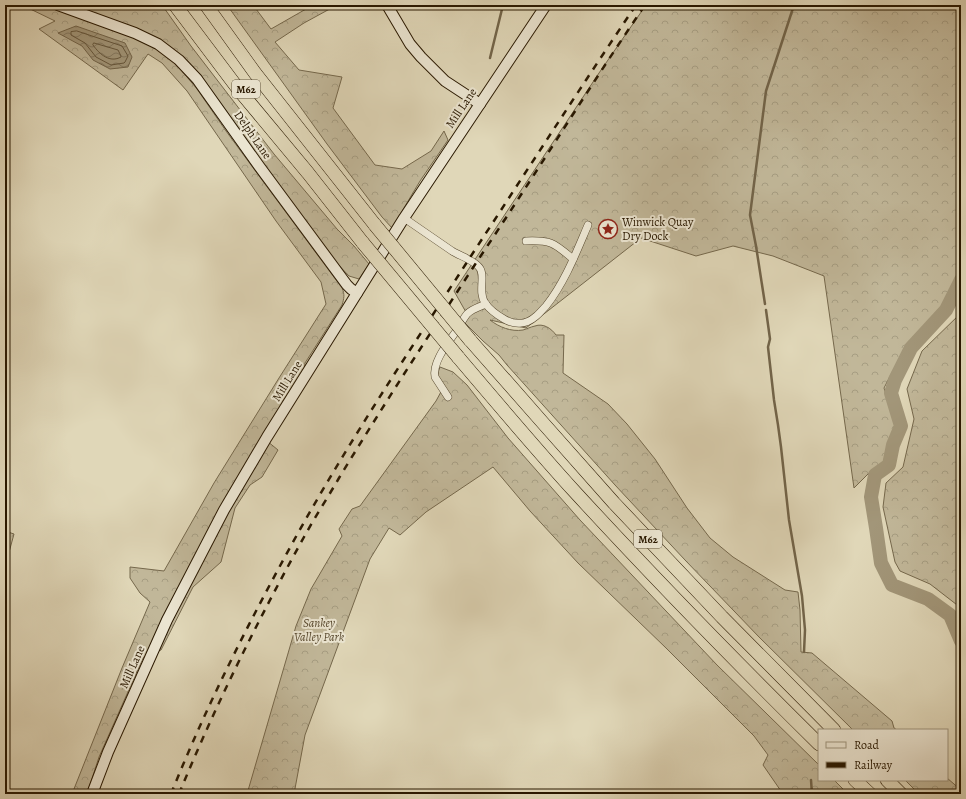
<svg xmlns="http://www.w3.org/2000/svg" width="966" height="799" viewBox="0 0 966 799" font-family="Alegreya,serif">
<style>
.forest{fill:url(#forest-crowns);stroke:#75684c}
.water{fill:url(#water-waves);stroke:#726449}
.lines{fill:none;stroke-linecap:round;stroke-linejoin:round}
.shore{stroke:#66573c;stroke-width:1}
.stream{stroke:#726449;stroke-width:2.5}
.river{stroke:#a29679;stroke-width:14}
.street-casing{stroke:#57482e;stroke-width:8}
.secondary-casing{stroke:#291800;stroke-width:12}
.highway-casing{stroke:#291800;stroke-width:14}
.street{stroke:#ebe5d1;stroke-width:7}
.secondary{stroke:#ebe5d1;stroke-width:10}
.highway{stroke:#e0d7b8;stroke-width:13}
.rail{stroke:#291800;stroke-width:2.5;stroke-dasharray:7 7;stroke-linecap:butt}
.highway-bridge-casing{stroke:#291800;stroke-width:14;stroke-linecap:butt}
.highway-bridge{stroke:#e0d7b8;stroke-width:13}
.labels{text-anchor:middle;dominant-baseline:central;stroke-width:4;stroke-linejoin:round;paint-order:stroke}
.shield{fill:#ebe5d1;stroke:#63563f;stroke-width:1}
.shield-label{font-size:11px;font-weight:bold;fill:#291800}
.street-label{font-size:12px;fill:#291800;stroke:#ebe5d1}
.poi-label{font-size:12px;fill:#291800;stroke:#ebe5d1;text-anchor:start}
.park-label{font-size:12px;font-style:italic;fill:#57482e;stroke:#ebe5d1}
</style>
<defs>
<pattern id="forest-crowns" width="20" height="18" patternUnits="userSpaceOnUse"><rect width="20" height="18" fill="#c1b799"/><path d="M2 6a3 3 0 1 1 6 0M12 15a3 3 0 1 1 6 0" fill="none" stroke="#a69d82"/></pattern>
<pattern id="water-waves" width="16" height="10" patternUnits="userSpaceOnUse"><rect width="16" height="10" fill="#a29679"/><path d="M0 5q4-4 8 0t8 0" fill="none" stroke="#847961"/></pattern>
</defs>
<rect width="100%" height="100%" fill="#e0d7b8"/>
<filter id="stains"><feTurbulence type="fractalNoise" baseFrequency=".005" numOctaves="4"/><feColorMatrix values="0 0 0 0 .2 0 0 0 0 .09 0 0 0 0 .02 0 0 0 .5 -.17"/></filter>
<radialGradient id="worn" r=".72"><stop offset=".6" stop-color="#630" stop-opacity="0"/><stop offset="1" stop-color="#630" stop-opacity=".3"/></radialGradient>
<g class="forest">
<path d="M22,5H162L191,46L274,154L337,229L354,246L369,264L359,279L349,276L330,256L189,65L168,45L141,30L145,43L156,49L170,59L182,71L197,89L226,131L262,180L342,288C345,294 344,299 342,305L305,363L302,387L267,441L278,450L262,477L250,485L235,508L221,562L193,587L161,650L143,658L99,757L87,794H72L122,668L150,602L140,593L130,578V567L164,571L214,483L279,378L326,304L321,282L276,221L187,91L162,63L148,54L123,90L39,29L55,21Z"/>
<path d="M227,5H253L271,29L313,5H337L304,23L275,42L299,70L342,77L333,108L375,165L402,169L431,151L444,131L448,140L420,181L392,228L382,217L327,144Z"/>
<path d="M646,5H961V269L940,310L906,345L884,388L895,425L883,463L870,472L854,488L824,276L773,256L733,246L696,256L641,238L526,328L490,320C499,327 511,332 523,330C527,329 530,327 535,326C543,323 551,328 556,335H564L563,373L608,404L627,424L655,459L687,508L710,538L733,557L785,590L798,592L800,610L801,652L812,653L892,721L894,728L897,730H853L759,637L685,560L615,485L507,365L499,355L483,341L465,323V320L467,314L454,291L599,73Z"/>
<path d="M961,313V608L930,584L900,571L895,562L883,507L886,483L903,467L914,419L907,389L922,351Z"/>
<path d="M440,367L453,372L467,385L508,438L580,520L717,665L819,765V780H834L848,794H783L763,765L768,755L754,736L666,648L578,563L530,511L493,467L426,512L400,535L389,528L370,559L305,735L294,794H247L296,626L311,589L342,536L339,529L352,509L360,506L436,401L442,390L435,381Z"/>
<path d="M5,531L14,534L8,556L5,555Z"/>
<path d="M947,778L961,790V794H919L905,780H947Z"/>
</g>
<path class="water" d="M76,26L125,43L132,57L128,67L110,69L93,60L82,46L58,33Z"/>
<g class="lines">
<g class="shore">
<path d="M77,31L122,46L128,56L125,62L124,63L111,65L96,57L85,43L71,35V32Z"/>
<path d="M94,43L118,50L121,56V57C110,63 100,55 93,45Z"/>
</g>
<g class="stream">
<path d="M490,58L503,5"/>
<path d="M765,304L756,246L750,215L766,91L794,5"/>
<path d="M766,310L770,339L768,347L774,400L778,425L781,447L789,520L802,596L805,630L804,652"/>
<path d="M811,780L812,794"/>
</g>
<path class="river" d="M961,280L946,310L911,348L895,380L891,393L901,426L893,445L889,465L875,475L871,497L876,528L881,563L892,585L928,599L950,615L961,641"/>
<g class="street-casing">
<g id="street">
<path d="M404,218C420,229 436,240 452,251C460,256 471,259 478,266C487,274 477,291 485,303C490,310 497,315 504,319C514,325 526,325 535,317C539,314 542,310 546,306C565,282 576,253 588,225"/>
<path d="M526,241C552,240 554,243 573,259"/>
<path d="M448,397L435,377C432,362 448,343 457,330C460,325 463,319 467,314C472,309 479,307 486,304"/>
</g>
</g>
<g class="secondary-casing">
<g id="secondary">
<path d="M58,5L135,33L158,44L179,60L197,79L259,166L347,285L351,289L357,293"/>
<path d="M387,5L410,44L421,57L445,81L480,104"/>
<path d="M92,794L108,752L167,620L224,510L267,437L404,218L546,5"/>
</g>
</g>
<g class="highway-casing">
<g id="highway">
<path d="M175,5L239,90L308,173L363,243"/>
<path d="M206,5L255,73L375,225"/>
<path d="M470,340L543,423L614,503L722,617L834,730"/>
<path d="M458,357C497,403 535,448 575,492C654,578 736,662 819,744"/>
<path d="M855,780L870,794"/>
<path d="M887,780L901,794"/>
</g>
</g>
<use href="#street" class="street"/>
<use href="#secondary" class="secondary"/>
<use href="#highway" class="highway"/>
<g class="rail">
<path d="M171,794C207,704 251,618 298,533C351,438 412,347 471,256C526,172 580,88 636,5"/>
<path d="M179,794C215,706 258,620 304,537C315,517 328,497 339,478C384,404 431,332 478,260C535,175 588,89 645,5"/>
</g>
<g class="highway-bridge-casing">
<g id="highway-bridge">
<path d="M375,225L470,340"/>
<path d="M363,243L458,357"/>
</g>
</g>
<use href="#highway-bridge" class="highway-bridge"/>
</g>
<defs>
<g id="sight-ring" transform="scale(1)"><circle r="9.5" fill="#ebe5d1" stroke="#8f2418" stroke-width="1.5"/><path d="M0-6L1.8-2.2L6-1.7L2.9 1.2L3.7 5.4L0 3.3L-3.7 5.4L-2.9 1.2L-6-1.7L-1.8-2.2Z" fill="#8f2418"/></g>
</defs>
<g fill-rule="evenodd">
<use href="#sight-ring" x="608" y="229"/>
</g>
<g class="labels">
<g class="shield">
<rect x="232" y="80" width="28" height="18" rx="3"/>
<rect x="634" y="530" width="28" height="18" rx="3"/>
</g>
<g class="shield-label">
<text x="246" y="89">M62</text>
<text x="648" y="539">M62</text>
</g>
<g class="street-label">
<text transform="translate(461 108) rotate(-56)">Mill Lane</text>
<text transform="translate(253 135) rotate(55)">Delph Lane</text>
<text transform="translate(287 381) rotate(-58)">Mill Lane</text>
<text transform="translate(132 667) rotate(-66)">Mill Lane</text>
</g>
<g class="poi-label">
<text x="622" y="222">Winwick Quay<tspan x="622" dy="14">Dry Dock</tspan></text>
</g>
<g class="park-label">
<text x="319" y="623">Sankey<tspan x="319" dy="14">Valley Park</tspan></text>
</g>
</g>
<rect width="966" height="799" fill="none" stroke="#e0d7b8" stroke-width="20"/>
<rect x="6" y="6" width="954" height="787" fill="none" stroke="#291800" stroke-width="2"/>
<rect x="10" y="10" width="946" height="779" fill="none" stroke="#291800"/>
<rect x="818" y="729" width="130" height="52" fill="#ebe5d1" stroke="#9d937d"/>
<rect x="826" y="742" width="20" height="6" fill="#ebe5d1" stroke="#9d937d"/>
<text x="854" y="749" font-size="12" fill="#291800">Road</text>
<rect x="826" y="762" width="20" height="6" fill="#291800" stroke="#9d937d"/>
<text x="854" y="769" font-size="12" fill="#291800">Railway</text>
<rect width="100%" height="100%" filter="url(#stains)"/>
<rect width="100%" height="100%" fill="url(#worn)"/>
</svg>
